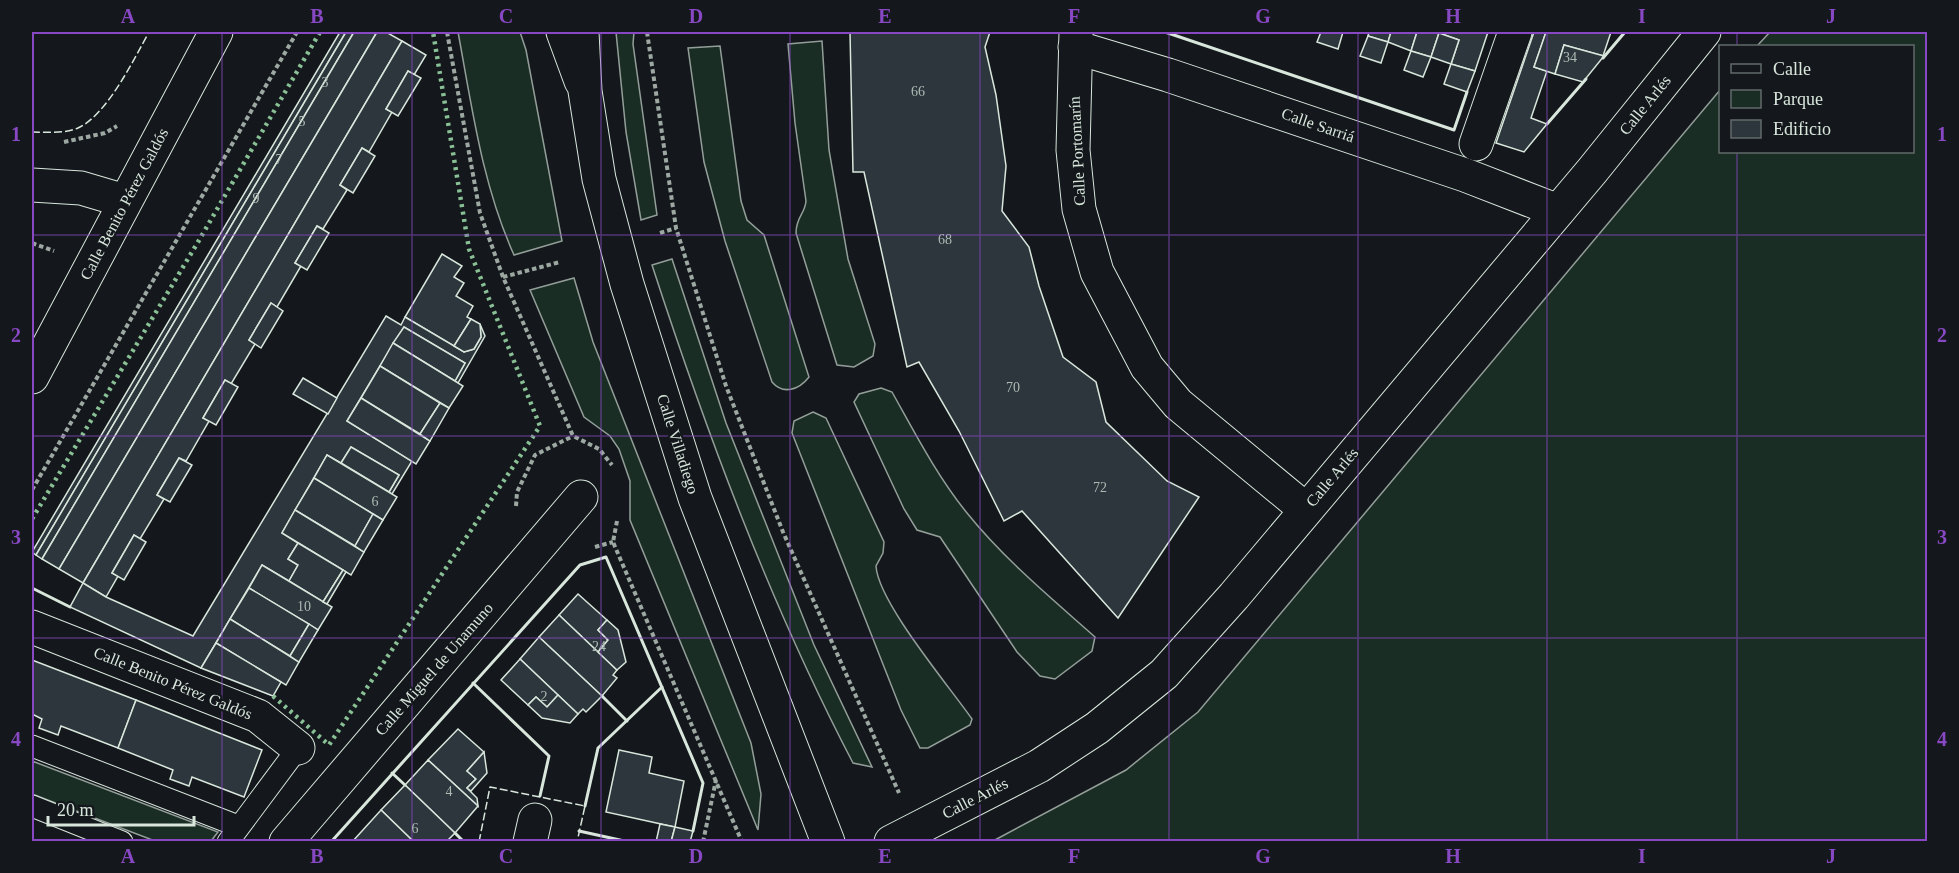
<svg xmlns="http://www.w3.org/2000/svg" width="1959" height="873" viewBox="0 0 1959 873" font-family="'Times New Roman',serif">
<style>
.green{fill:#1a2d24;stroke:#939e99;stroke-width:1.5}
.building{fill:#2c363c;stroke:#d8e6dc;stroke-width:1.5}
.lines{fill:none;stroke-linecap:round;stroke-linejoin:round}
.lane-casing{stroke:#d8e6dc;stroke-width:23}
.street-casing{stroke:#d8e6dc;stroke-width:35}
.highway-casing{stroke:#d8e6dc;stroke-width:35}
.path{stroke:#9da8a2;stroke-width:4;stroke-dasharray:4.5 3;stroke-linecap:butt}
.lane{stroke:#14181c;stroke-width:21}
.street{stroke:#14181c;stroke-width:33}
.highway{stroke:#14181c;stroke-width:33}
.hedge{stroke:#8ac095;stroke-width:4.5;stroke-dasharray:3 4.5;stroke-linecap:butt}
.fence{stroke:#d8e6dc;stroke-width:1.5;stroke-dasharray:8 3;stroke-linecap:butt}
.wall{stroke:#d8e6dc;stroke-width:3}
.grid{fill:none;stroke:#8948c3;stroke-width:1.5;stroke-opacity:0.55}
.labels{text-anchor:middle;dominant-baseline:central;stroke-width:4.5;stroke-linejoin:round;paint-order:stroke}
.number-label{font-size:14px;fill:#adbab4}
.street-label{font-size:16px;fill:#d8e6dc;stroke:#14181c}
.neatline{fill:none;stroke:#8948c3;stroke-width:2}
.grid-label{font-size:20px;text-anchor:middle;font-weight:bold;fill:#8948c3}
</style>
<rect width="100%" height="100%" fill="#14181c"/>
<g class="green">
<path d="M458,32H520L526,50L562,241L514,255C482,184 472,107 458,32Z"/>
<path d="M616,32H634L633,44L657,215L641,220L626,132Z"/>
<path d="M1770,32H1927V841H993L1126,770L1198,712L1720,90V152H1912V46H1757Z"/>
<path d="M822,41L829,150L848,259L875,344L873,356L854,367L837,365L796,233C796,217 805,214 806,201L795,123L788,44Z"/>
<path d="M720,46L741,201L747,220L764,235L809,377C799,390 783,395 772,382L725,241L704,162L688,48Z"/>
<path d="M672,259L726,423L814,645L872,767L853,763C770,604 707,434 652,265Z"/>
<path d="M574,278L593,342L751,743L761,794L758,830L630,520V481L619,449L610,436L584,417L530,290Z"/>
<path d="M881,388L892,392C915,433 937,476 967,513C1004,559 1051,598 1095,637L1092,651L1055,679L1040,676L1017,652L940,537L917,530L904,509L854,402L859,394Z"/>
<path d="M813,412L826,418L884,542L883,553L876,566C878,602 949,686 972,719L970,725L928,748H920L901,710L792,433L794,421Z"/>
<path d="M32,761L218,832L211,841H155L32,794Z"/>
</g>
<g class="building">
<path d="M340,32H346L36,555L32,552Z"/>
<path d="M346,32H354L42,559L36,555Z"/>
<path d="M354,32H377L59,569L42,559Z"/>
<path d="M377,32H386L402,41L83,583L59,569Z"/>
<path d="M850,32H990L985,47L996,95L1006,166L1002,211L1029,247L1039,286L1063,357L1096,382L1106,422L1167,481L1199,497L1118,618L1022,511L1004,521L959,431L919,362L907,367L864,172H853Z"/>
<path d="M1321,32H1343L1338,49L1317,42Z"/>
<path d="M1369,32H1391L1388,42L1368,36Z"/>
<path d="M1391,32H1417L1411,51L1388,42Z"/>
<path d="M1417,32H1488L1475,71L1451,64L1459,40L1439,33L1431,57L1411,51Z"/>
<path d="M1534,32H1546L1534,67L1547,71L1531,118L1547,124L1524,152L1496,143Z"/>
<path d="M1546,32H1611L1603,56L1564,45L1555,74L1534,67Z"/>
<path d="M1439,33L1459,40L1451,64L1431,57Z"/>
<path d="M1368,36L1388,42L1381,63L1360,56Z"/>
<path d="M402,41L426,55L414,75L408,71L386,109L392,112L369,152L362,148L340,185L347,190L323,229L317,226L295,263L301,266L277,307L271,303L249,340L255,344L231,384L225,380L203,418L209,421L186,461L179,458L157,495L164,499L140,539L134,535L112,573L118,576L106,597L83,583Z"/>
<path d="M1564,45L1604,56L1583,82L1555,74Z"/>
<path d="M1411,51L1431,57L1423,77L1404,70Z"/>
<path d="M1451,64L1475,71L1467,92L1444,84Z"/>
<path d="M408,71L421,78L398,116L386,109Z"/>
<path d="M362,148L375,156L353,193L340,185Z"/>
<path d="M317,226L329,233L307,270L295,263Z"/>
<path d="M442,254L462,266L454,277L464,283L456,296L473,306L467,317L471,319L454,346L405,317Z"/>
<path d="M271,303L283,311L261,348L249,340Z"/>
<path d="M386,316L401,325L405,317L464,352L474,349L481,337L480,324L485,336L458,383L455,381L465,363L404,327L380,366L347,421L412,461L392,494L389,492L399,475L351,447L341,463L327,455L282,533L298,543L288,559L298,565L289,581L262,565L201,668L70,607L83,583L106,597L193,636Z"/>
<path d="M471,319L480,324L481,337L474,349L464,352L454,346Z"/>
<path d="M404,327L465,363L455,381L393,343Z"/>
<path d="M393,343L463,386L449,408L380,366Z"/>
<path d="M380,366L440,403L420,434L361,398Z"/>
<path d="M303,378L337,398L328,414L293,394Z"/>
<path d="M225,380L238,387L216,425L203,418Z"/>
<path d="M361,398L430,441L416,464L347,421Z"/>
<path d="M440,403L449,408L430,441L420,434Z"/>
<path d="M351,447L399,475L389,492L341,463Z"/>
<path d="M327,455L397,497L383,520L314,478Z"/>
<path d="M179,458L192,465L170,502L157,495Z"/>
<path d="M314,478L373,514L355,546L295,510Z"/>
<path d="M295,510L364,552L351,575L282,533Z"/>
<path d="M373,514L383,520L364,552L355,546Z"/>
<path d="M134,535L146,542L124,580L112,573Z"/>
<path d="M298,543L343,570L323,602L289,581L298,565L288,559Z"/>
<path d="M262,565L332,607L318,630L249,588Z"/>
<path d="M343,570L346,572L327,604L323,602Z"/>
<path d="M249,588L309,624L290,656L230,619Z"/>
<path d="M578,594L607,620L598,630L608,640L598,652L559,615Z"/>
<path d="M559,615L617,670L613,675L617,678L602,696L539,637Z"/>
<path d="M230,619L299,662L286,685L216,643Z"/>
<path d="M607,620L618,630L626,662L617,670L598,652L608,640L598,630Z"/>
<path d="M309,624L318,630L299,662L290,656Z"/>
<path d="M539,637L602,696L586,712L583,709L578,714L520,659Z"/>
<path d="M216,643L281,682L273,696L201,668Z"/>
<path d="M520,659L558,695L547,707L536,697L528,705L501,680Z"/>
<path d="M32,660L136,700L118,748L61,726L58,735L39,728L42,719L32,714Z"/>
<path d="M558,695L578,714L570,723L542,718L528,705L536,697L547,707Z"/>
<path d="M136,700L262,750L244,797L192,777L189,786L170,779L173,770L118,748Z"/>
<path d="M458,729L484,752L467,771L476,779L467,788L477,798L478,806L428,760Z"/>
<path d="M619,750L652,757L649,773L684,781L675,827L606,812Z"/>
<path d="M484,752L487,773L471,791L467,788L476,779L467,771Z"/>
<path d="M428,760L478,806L455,833L405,785Z"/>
<path d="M405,785L455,833L446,842H414L381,810Z"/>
<path d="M381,810L414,842H352Z"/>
<path d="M660,824L675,827L671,842H656Z"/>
<path d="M675,827L693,831L690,842H671Z"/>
</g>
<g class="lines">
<g class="lane-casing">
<g id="lane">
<path d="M32,746L238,826"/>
<path d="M32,806L122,842"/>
<path d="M228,842L298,748"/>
</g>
</g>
<g class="street-casing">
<g id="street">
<path d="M563,32L581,81"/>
<path d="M1076,32L1073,150L1079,209L1097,272L1147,367L1178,404L1305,509"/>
<path d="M1075,47L1168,75L1465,175L1558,211"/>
<path d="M1476,144L1515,32"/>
<path d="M32,185L81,188L125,201"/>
<path d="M32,377L216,32"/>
<path d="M32,627L258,716L298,748"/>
<path d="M286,842L581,497"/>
<path d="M530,842L535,820"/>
<path d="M891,842L1039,766L1097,728L1164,674L1234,596L1592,171L1704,32"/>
</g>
</g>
<g class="highway-casing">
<path id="highway" d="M582,32L585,91L599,179L627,284L695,498L828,842"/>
</g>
<g class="path">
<path d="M447,32L480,213L503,277L573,436L599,449L612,465"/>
<path d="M647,32L676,228L726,386L783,532L899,793"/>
<path d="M64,142L105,133L117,126"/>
<path d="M660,233L676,228"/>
<path d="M32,243L54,251"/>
<path d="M503,277L560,262"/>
<path d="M32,490L297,32"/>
<path d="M516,506L517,492L535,455L573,436"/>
<path d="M617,521L613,542L742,842"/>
<path d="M595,547L613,542"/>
<path d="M703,842L716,780"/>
</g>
<use href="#lane" class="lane"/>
<use href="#street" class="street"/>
<use href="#highway" class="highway"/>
<g class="hedge">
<path d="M32,519L198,242L320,32"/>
<path d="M273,696L329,745L540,426L469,249L433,32"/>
</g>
<g class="fence">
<path d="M32,132C46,132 64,134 78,128C107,115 134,59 149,32"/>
<path d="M479,842L490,787L585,806L577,842"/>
</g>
<g class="wall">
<path d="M1165,32L1454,130L1467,92"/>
<path d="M1603,58L1625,32"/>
<path d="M1547,124L1586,79"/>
<path d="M32,588L70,607"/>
<path d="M473,683L549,756L540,796"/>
<path d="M602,696L627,721"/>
<path d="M392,773L405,785"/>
<path d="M585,806L598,748L662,687"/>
<path d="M579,831L629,842"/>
<path d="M455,833L464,842"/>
<path d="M331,842L580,565L606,557L703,783L693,831"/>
</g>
</g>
<path class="grid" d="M222,32V842M412,32V842M601,32V842M790,32V842M980,32V842M1169,32V842M1358,32V842M1547,32V842M1737,32V46M1737,152V842M32,235H1928M32,436H1928M32,638H1928"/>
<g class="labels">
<g class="number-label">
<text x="1570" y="57">34</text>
<text x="325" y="82">3</text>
<text x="918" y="91">66</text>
<text x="302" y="121">5</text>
<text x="279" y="159">7</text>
<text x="256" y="198">9</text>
<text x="945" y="239">68</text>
<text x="1013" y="387">70</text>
<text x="1100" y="487">72</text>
<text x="375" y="501">6</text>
<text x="304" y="606">10</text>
<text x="599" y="646">24</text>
<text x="544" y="696">2</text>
<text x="449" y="791">4</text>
<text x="415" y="828">6</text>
</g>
<g class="street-label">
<text transform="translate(1645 105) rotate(-51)">Calle Arlés</text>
<text transform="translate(1318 125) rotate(19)">Calle Sarriá</text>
<text transform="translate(1077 151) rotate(-93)">Calle Portomarín</text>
<text transform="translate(124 204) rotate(-62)">Calle Benito Pérez Galdós</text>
<text transform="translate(678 444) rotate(72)">Calle Villadiego</text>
<text transform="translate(1332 477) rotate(-50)">Calle Arlés</text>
<text transform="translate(434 669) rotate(-49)">Calle Miguel de Unamuno</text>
<text transform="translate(173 683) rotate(22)">Calle Benito Pérez Galdós</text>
<text transform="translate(975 798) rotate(-27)">Calle Arlés</text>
</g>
</g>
<rect width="1959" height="873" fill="none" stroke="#14181c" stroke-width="66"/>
<rect x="1719" y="45" width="195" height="108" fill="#14181c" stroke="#626a69" stroke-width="1.5"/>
<rect x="1731" y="64" width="30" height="9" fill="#14181c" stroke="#626a69" stroke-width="1.5"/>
<text x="1773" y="75" font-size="18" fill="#d8e6dc">Calle</text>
<rect x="1731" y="90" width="30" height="18" fill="#1a2d24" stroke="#626a69" stroke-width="1.5"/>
<text x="1773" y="105" font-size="18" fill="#d8e6dc">Parque</text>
<rect x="1731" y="120" width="30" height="18" fill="#2c363c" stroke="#626a69" stroke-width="1.5"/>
<text x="1773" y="135" font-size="18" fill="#d8e6dc">Edificio</text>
<path d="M48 816v9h146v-9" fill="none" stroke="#d8e6dc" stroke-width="3"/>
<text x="57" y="816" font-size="18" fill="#d8e6dc" stroke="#14181c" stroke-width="4.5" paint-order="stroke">20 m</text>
<rect x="33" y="33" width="1893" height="807" class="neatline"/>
<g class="grid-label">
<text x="128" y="23">A</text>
<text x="317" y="23">B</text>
<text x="506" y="23">C</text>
<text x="696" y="23">D</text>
<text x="885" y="23">E</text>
<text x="1074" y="23">F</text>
<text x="1263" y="23">G</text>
<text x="1453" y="23">H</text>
<text x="1642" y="23">I</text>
<text x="1831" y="23">J</text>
<text x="16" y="141">1</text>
<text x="1942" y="141">1</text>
<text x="16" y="342">2</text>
<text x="1942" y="342">2</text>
<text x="16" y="544">3</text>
<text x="1942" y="544">3</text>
<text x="16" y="746">4</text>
<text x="1942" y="746">4</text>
<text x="128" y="863">A</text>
<text x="317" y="863">B</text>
<text x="506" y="863">C</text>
<text x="696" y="863">D</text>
<text x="885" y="863">E</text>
<text x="1074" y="863">F</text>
<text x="1263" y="863">G</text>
<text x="1453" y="863">H</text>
<text x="1642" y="863">I</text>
<text x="1831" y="863">J</text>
</g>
</svg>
